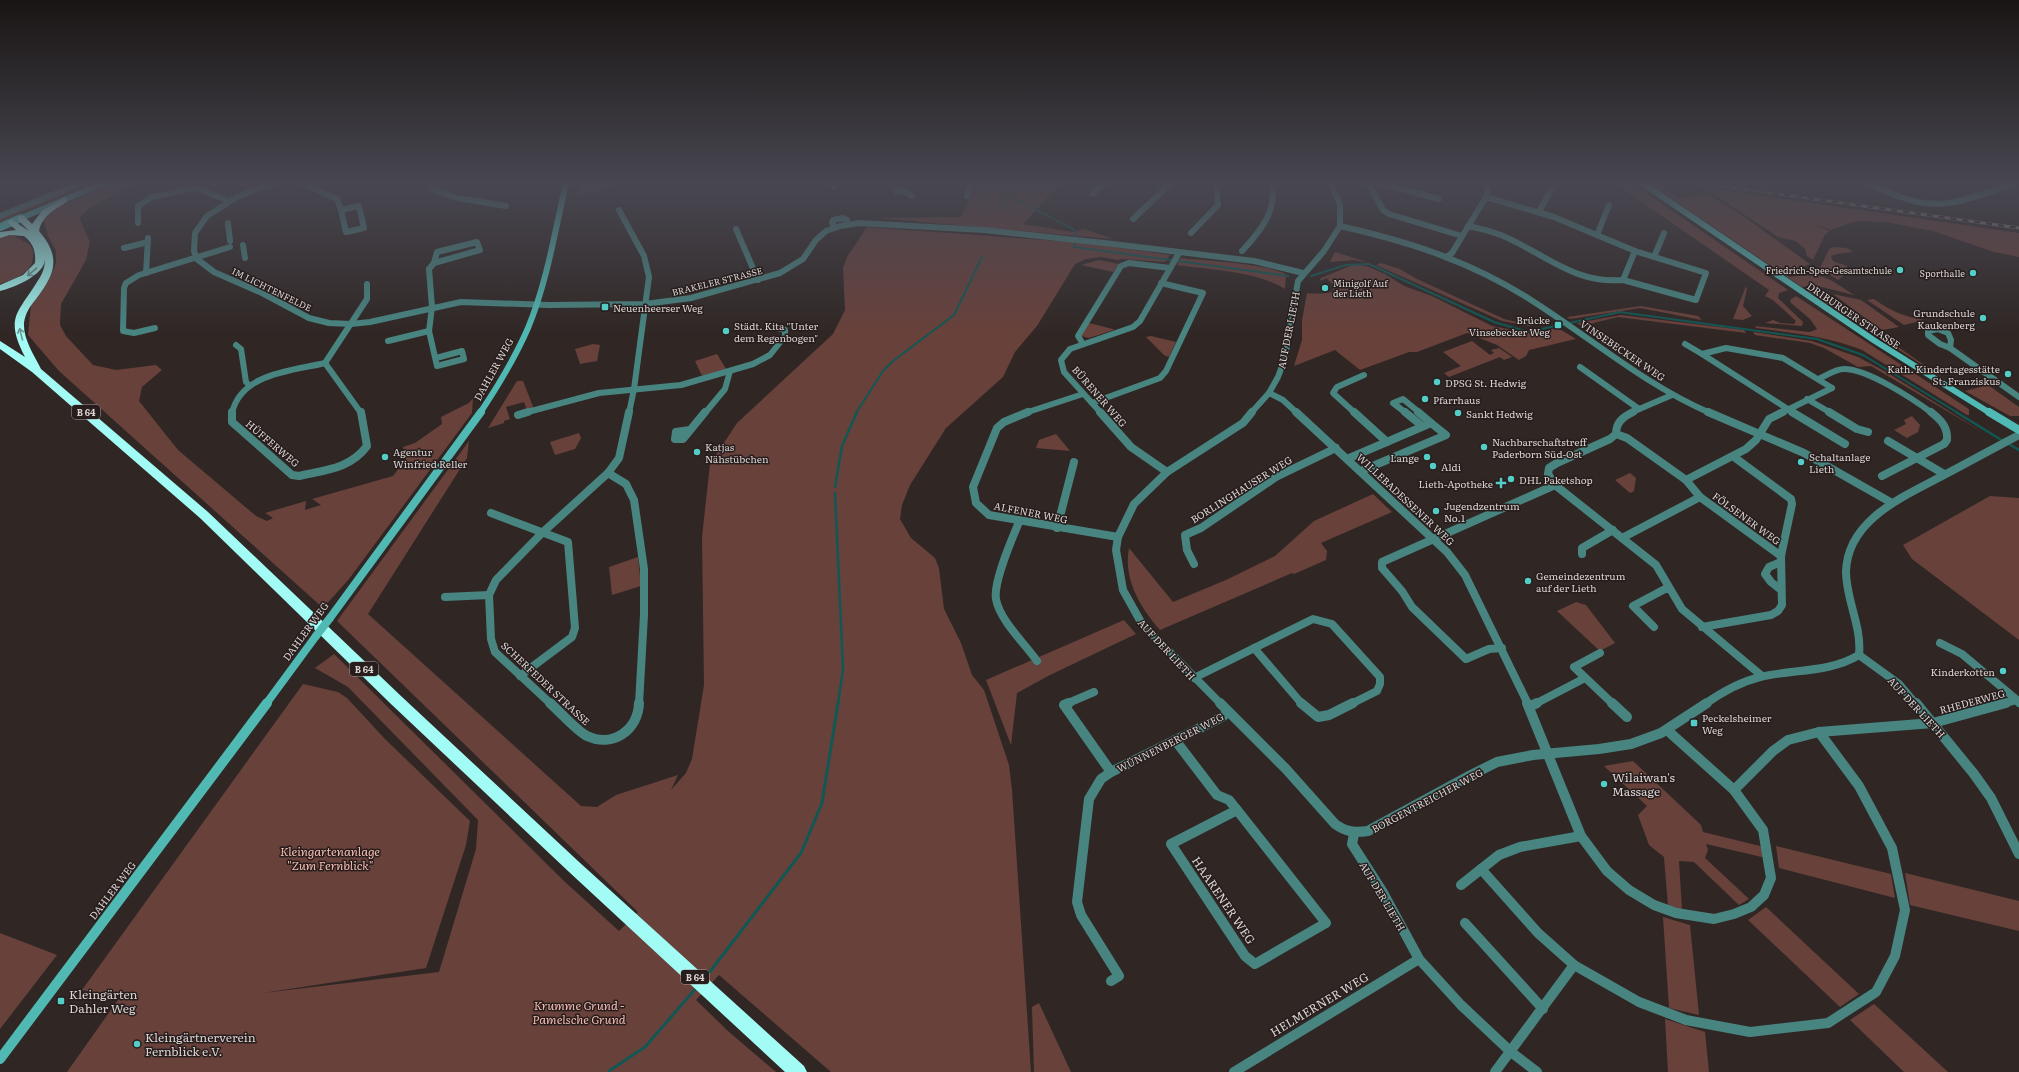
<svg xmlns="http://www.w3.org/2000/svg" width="2019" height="1072" viewBox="0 0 2019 1072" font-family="Literata,serif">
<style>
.green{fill:#68413b}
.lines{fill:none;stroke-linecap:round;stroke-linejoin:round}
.stream-far2{stroke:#115754;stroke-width:2}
.stream-far1{stroke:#115754;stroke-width:2.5}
.stream{stroke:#115754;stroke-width:3}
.street-far2{stroke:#488581;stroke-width:6}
.street-far1{stroke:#488581;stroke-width:8}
.street{stroke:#488581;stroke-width:10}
.secondary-far2{stroke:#50b9b3;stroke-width:6}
.secondary-far1{stroke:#50b9b3;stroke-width:8}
.secondary{stroke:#50b9b3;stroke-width:10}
.primary{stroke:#53e1da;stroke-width:8}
.highway{fill:#a3fbf5;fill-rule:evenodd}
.rail-casing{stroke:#867f7d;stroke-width:3}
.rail{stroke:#261d1c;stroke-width:2;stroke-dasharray:6;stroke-linecap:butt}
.secondary-bridge{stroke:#50b9b3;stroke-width:8}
.oneway{stroke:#6b9793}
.poi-dot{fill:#54cdc7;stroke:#261d1c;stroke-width:1.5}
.labels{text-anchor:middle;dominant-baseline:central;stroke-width:3;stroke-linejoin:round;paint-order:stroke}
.far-poi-label{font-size:9px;fill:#dad4d3;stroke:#261d1c;text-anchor:end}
.far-street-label{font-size:9px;fill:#dad4d3;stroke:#261d1c}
.shield{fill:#261d1c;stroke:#a49d9c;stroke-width:1}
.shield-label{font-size:9px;font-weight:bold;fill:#dad4d3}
.poi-label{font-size:10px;fill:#dad4d3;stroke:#261d1c;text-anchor:start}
.street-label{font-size:10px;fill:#dad4d3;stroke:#261d1c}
.near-poi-label{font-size:12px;fill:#dad4d3;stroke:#261d1c;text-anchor:start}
.near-park-label{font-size:12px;font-style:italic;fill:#f5bcb2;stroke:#261d1c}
.near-street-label{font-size:12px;fill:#dad4d3;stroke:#261d1c}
</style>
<rect width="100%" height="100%" fill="#302725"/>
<g class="green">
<path d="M86,183H93L0,222V218Z"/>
<path d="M113,183H138L91,207L79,218L90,242L86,260L61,304L60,325L66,336L93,365L116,370L156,365L162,370L142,387L139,401L178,450L256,516L267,521L273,518L265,513L306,501L305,510L321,505L312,499L393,476L406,459L403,447L415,443L442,424L441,417L469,403L473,398L472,413L349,579L323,608L59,371L28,335L31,305L48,281L56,263V251L48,236L44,220L53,209Z"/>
<path d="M580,183H603L617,186L577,196Z"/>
<path d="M977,183H1061L1023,224L1073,232L1084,229L1113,239L876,218L961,217Z"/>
<path d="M1622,183H1631L1788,290L1779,293L1778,298L1803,322L1802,326L1765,323L1773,320L1780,323L1794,324L1796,321L1773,300L1765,296L1769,290L1620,187Z"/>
<path d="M1656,183L1680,199L1707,194L1746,218L1810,264L1789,272L1783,268L1779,270L1790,277C1823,272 1827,277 1854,295L1814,285L1802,287L1650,184Z"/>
<path d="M1703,187L2019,233V257L1994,252L1933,231L1886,222L1856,221L1831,230L1811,223L1830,231L1825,235L1813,260L1807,256L1805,249L1796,241L1778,237Z"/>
<path d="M867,227L1085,243L1170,255L1165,262L1121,259L1118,260L1101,257L1086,259L1075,264L1037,326L1015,352L1003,377L946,428L910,485L902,505L900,519L911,538L935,558L939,568L944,609L961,643L972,675L984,690L1009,765L1012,790L1031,1072H831L719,975L696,1000L729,1032L776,1072H67L120,997L82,990L303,684L338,692L347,698L385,739L470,821L466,845L426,968L263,993L439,972L476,849L478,820L348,687L315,668L334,654L564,881L619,931L638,912L337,621L469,441L467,458L368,614L581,806L597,807L616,795L678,775L671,790L686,773L692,759L704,685L702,537L710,464L737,423L833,334L845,310L843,268L847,257Z"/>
<path d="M12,235C17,238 24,241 29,244C32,247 34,252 33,256C33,273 14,279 0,284V238Z"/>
<path d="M1834,247L1847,248L1853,252L1837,254L1831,256L1833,261L1847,266L1848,269L1841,271L1844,275L1838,280L1820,268L1829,249Z"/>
<path d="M1335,252L1370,263L1354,260L1330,262Z"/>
<path d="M1180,258C1208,261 1262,263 1286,274L1285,289C1257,271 1210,270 1177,265Z"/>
<path d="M1099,260L1119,264L1113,272L1081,265Z"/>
<path d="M1381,263L1400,269L1417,279L1504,319L1517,322L1541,320L1547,323L1528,326L1502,321L1376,265Z"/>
<path d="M1355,264L1369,267L1385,274L1404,286L1432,296L1492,326L1529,333L1558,328L1576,339L1529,350L1526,356L1519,360L1497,345L1467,333L1417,352H1409L1360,370L1335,350L1294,366L1302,340V320L1307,293C1314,294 1328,294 1334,291L1332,287L1335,286L1327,279L1331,277L1319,281L1321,278Z"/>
<path d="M1746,286L1747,289L1743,306L1752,316L1743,320L1733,319Z"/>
<path d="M1817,289L1825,292L1878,333L1947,381L1808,291Z"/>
<path d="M1833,294L1861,300L1899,327L1883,330L1877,327Z"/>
<path d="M1796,296L1969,409V415H1967L1862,350C1828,336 1792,333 1756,328L1755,326L1810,332L1817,329L1810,319L1791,303L1790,300Z"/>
<path d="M1874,299C1891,311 1905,317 1925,320L1904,325L1867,300Z"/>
<path d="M1641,306L1698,316L1702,320L1640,308L1570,319L1567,317Z"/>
<path d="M1621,315L1744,330L1746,333L1618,317L1581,326L1577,323Z"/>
<path d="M1089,323L1113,329L1114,330L1089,338L1081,336Z"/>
<path d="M1753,332L1812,341L1858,357L1888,373L1984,433L1871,366L1858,367L1824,348L1810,343L1755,335Z"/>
<path d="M1151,336L1176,342L1169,357L1164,355L1146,337Z"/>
<path d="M1472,341L1490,355L1494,353L1491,350L1499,348L1512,357L1504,360L1500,357L1449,377L1444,373L1461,366L1443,352Z"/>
<path d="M593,344L600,345L597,361L580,364L575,349Z"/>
<path d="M717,354L726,369L702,376L695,361Z"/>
<path d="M517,381H523L534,409L527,410L524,402L506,407L510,419L504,421V423L488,428Z"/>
<path d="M1988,385L2019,407V416H2010L1965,391Z"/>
<path d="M1912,416L1920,425L1918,432L1907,438L1894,430L1906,424L1904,420Z"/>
<path d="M579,433L581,438L575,449L555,455L550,442Z"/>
<path d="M1056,434L1070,451L1036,448L1039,440Z"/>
<path d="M1630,473L1636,478L1634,491L1630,493L1615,480Z"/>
<path d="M1373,494L1392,512L1321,543L1327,551L1326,560L1294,574L1292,573L1160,630C1140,607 1123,579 1129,548L1173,602L1226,580L1275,556L1314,521Z"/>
<path d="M1990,496L2019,498V640L1912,559L1903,545Z"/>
<path d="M638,557L641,586L612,595L609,567Z"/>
<path d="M1576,602L1586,605L1615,643L1600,651L1557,611Z"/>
<path d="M1124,620L1136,634L1050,675L1017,693L1011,745L986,680Z"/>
<path d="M1633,761L1701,825L1703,832L1764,847L1766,858L1706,844L1708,850L1705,858L1749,899L1739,905L1694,862L1679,861L1682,910L1668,906L1664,857L1649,845L1638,815L1647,806L1604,766Z"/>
<path d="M1776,846L1891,874L1895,898L1779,868Z"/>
<path d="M1905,873L2019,901V931L1910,905Z"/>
<path d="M1766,907L1859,994L1840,1007L1748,920Z"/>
<path d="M1663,917L1690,925L1699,1015L1669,1008Z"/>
<path d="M0,933L57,955L0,1029Z"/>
<path d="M1039,1003L1071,1072H1034L1032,1007Z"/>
<path d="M1874,1004L1948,1072H1904L1850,1020Z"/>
<path d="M1665,1019L1705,1032L1709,1072H1668Z"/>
</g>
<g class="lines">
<g class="stream-far2">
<path d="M1006,195L1023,203"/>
<path d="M1027,205L1073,229L1077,235L1074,247L1288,276"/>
<path d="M1001,208L1011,183"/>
<path d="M1311,276L1346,265L1369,264L1494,322L1528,332L1620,312L1817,339L1863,355L1958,413"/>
<path d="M856,413L883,371L893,361L954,315L982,257"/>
</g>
<g class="stream-far1">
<path d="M1956,412L2003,441"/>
<path d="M2007,443L2019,450"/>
<path d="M835,487L842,446L857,412"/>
<path d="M835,493L843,669L838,704"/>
</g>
<g class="stream">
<path d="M705,978L801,853L822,803L838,703"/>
<path d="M609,1071L645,1047L697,987"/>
</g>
<g class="street-far2">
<path d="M274,183L237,197L207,216L195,233L194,251L197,259L214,272L262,293L309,318L329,323L351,324L370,322L461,302L549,305L645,304L691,298L780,273L803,259L816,240L826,231L840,226L860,223L984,230L1113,244L1254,261L1303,273"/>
<path d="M302,183L337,199L341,210"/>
<path d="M431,183V188L457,198L506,206"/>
<path d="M834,183V187"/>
<path d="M1368,183L1383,210L1389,214L1462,236"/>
<path d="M1379,183L1439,199"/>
<path d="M1868,183C1931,214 1948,207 2012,184"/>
<path d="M896,192L903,190L912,196"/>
<path d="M1093,194L1104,183"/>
<path d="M967,196L972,183"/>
<path d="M1486,197L1554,217L1635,251L1706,273L1696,300L1623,280"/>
<path d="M359,206L364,228L346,232L341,210Z"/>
<path d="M619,210L644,256L649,277L634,389L629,413"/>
<path d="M1539,212L1550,191L1553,189"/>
<path d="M0,216L81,183"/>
<path d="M1133,219L1171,183"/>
<path d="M138,223V206L152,197L195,188L229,201"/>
<path d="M228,223L230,241"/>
<path d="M1340,226C1408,241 1472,262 1531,300C1591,338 1645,385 1710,413"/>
<path d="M1468,226C1479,228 1490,231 1501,235C1544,253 1573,284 1623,280L1635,251"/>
<path d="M835,227L832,223L833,220L843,218L847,220L845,225"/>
<path d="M736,229L758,280"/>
<path d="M1191,233L1218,205L1216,183"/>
<path d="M1597,235L1609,205"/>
<path d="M477,242L480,250L434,263L437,252Z"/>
<path d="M243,245L245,258"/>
<path d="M124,248L148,242"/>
<path d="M1242,251C1259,233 1279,209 1271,183"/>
<path d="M1448,256L1452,253L1486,197L1488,187L1485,183"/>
<path d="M1654,257L1664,233"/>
<path d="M434,263L429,269L432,307L429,331L437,366L464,359L462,351L436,358"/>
<path d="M146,273L148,238"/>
<path d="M155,328L134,333L123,331L124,288L126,283L139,275L230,247"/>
<path d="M1938,329L1948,333L1951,340L1950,348L1940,344L1928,335V331Z"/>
<path d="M388,341L429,331"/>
<path d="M1083,344L1078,336L1121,266L1129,263L1170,268"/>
<path d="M1685,344L1702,354"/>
<path d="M236,345L241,349L246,382L249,385"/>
<path d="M1950,348L2019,397"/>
<path d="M325,363L361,413"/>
<path d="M325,363L367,299V284"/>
<path d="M1580,367L1639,409"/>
<path d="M1818,379C1826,376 1835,369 1844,369C1868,369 1913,399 1932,413"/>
<path d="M1269,393L1283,400L1297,413"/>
<path d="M1807,399L1831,413"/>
<path d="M1092,403L1160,378L1166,371L1203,293L1161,283"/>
<path d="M232,413C241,373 292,371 325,363"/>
<path d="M524,413L599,393L681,385L753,364L770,355L785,336V330L778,328"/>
<path d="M705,413L725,389L730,371"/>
<path d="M1025,413L1083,394"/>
<path d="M1101,413L1064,372L1061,360L1070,349L1133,327L1140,321L1179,253"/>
<path d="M1251,413L1269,393L1278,377L1285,358L1298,281L1324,251L1340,226V204L1330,183"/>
<path d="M1355,413L1333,393L1337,387L1364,375"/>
<path d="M1406,413L1393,403L1403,399L1420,413"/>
<path d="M1630,413L1672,395"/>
<path d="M1781,413L1832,388"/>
<path d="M1794,413L1702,354L1726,348L1783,358L1832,388"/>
</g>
<g class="street-far1">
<path d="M232,412V422L292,475L299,476C325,470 350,469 367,446L361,412"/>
<path d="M1028,412L1004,422L997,428L973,487L976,503L989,515L1118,537"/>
<path d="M1100,412L1131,447L1167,472"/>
<path d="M1296,412L1447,552L1465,575L1528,704"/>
<path d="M1354,412L1387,442"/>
<path d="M1405,412L1422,426"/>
<path d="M1418,412L1431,423"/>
<path d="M1633,412C1623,417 1616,422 1616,434L1610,439L1557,463L1549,468L1548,474L1555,485L1656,565L1682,609L1762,676"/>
<path d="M1708,412L1804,453L1892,503"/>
<path d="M1792,412L1845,444"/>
<path d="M1829,412L1857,429L1868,432"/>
<path d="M518,415L528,412"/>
<path d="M690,430L676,432L675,439H683L705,412"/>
<path d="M1616,434L1627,438L1686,480"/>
<path d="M1888,441L1944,474"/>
<path d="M1347,459L1431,423L1446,435L1361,471"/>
<path d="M608,473L626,484L634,500L644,569V615L639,704"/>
<path d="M608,473L619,458L629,412"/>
<path d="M1882,476L1944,444L1947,440C1948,427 1941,420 1931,412"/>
<path d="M1700,497L1781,556"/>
<path d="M491,513L568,542L575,628L572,637L520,676"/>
<path d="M1019,522C1012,539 993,582 996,599C999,619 1025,644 1037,661"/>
<path d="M1057,528L1074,462"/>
<path d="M1622,538L1700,497L1686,480L1746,449L1756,440L1769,419L1783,412"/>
<path d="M1582,554V548L1613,530"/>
<path d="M1781,562L1769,567L1765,574L1771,582L1781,590"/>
<path d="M1194,564L1187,550L1185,535L1201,528L1276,477L1336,448"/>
<path d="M445,597L489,595"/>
<path d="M1654,627L1633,606L1665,589H1669"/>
<path d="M1702,627L1771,615L1778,611L1782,605L1781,556L1792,504L1791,499L1734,457"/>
<path d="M1940,643L1962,654L2017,700"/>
<path d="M1254,648L1302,704"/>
<path d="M1502,648L1489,649L1466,659L1412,607L1402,591L1382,568V562L1555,485"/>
<path d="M1600,653L1574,667L1613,704"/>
<path d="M1859,655C1862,626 1846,600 1846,572C1847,519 1905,496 1944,475C1969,462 1994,448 2019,435"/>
<path d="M1859,655L1899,684L1916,704"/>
<path d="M1194,678L1313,619L1332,624L1380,677V684L1377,691L1351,704"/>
<path d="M551,704L495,652L491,639L489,595L496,580L542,533L608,473"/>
<path d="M1066,704L1094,692"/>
<path d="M1221,704L1142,624L1123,590L1116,550L1118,537L1134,504L1167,472L1243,423L1252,412"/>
<path d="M1535,704L1585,678"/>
<path d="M1705,704C1722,692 1740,682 1760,677C1794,669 1829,673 1859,655"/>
<path d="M2002,704L2017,700L2019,703"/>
</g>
<g class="street">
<path d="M550,703C559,711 578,732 587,736C613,748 638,730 639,703"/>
<path d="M1069,703L1064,705L1111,772"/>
<path d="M1220,703L1286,769L1335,824C1346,832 1355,833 1368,831L1471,775L1497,762L1533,755L1599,749L1631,744L1661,733L1707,703"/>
<path d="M1301,703L1318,717L1329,715L1353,703"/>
<path d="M1527,703L1581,836L1607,871L1629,890L1654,905L1676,913L1714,919L1734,914L1751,907L1764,895L1771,878L1763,830L1734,790L1667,730"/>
<path d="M1612,703L1627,717"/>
<path d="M1916,703L1974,774L1991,798L2019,854"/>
<path d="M1529,707L1537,703"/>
<path d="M1175,740L1217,795L1229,800L1237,810"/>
<path d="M1734,790L1773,751L1788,740L1819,732L1933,723L2006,703"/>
<path d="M1237,810L1326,923L1255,964L1245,956L1171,844Z"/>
<path d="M1354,834L1352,844L1382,891L1419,959L1461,1005L1511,1052L1537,1072"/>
<path d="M1481,869L1538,933L1574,965L1639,1002L1686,1020L1750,1032L1828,1023L1876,992L1895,956L1905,910L1892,848L1859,786L1819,732"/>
<path d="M1461,885L1499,855L1520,847L1581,836"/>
<path d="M1465,923L1543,1009"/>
<path d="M1111,981L1119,976L1081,915L1077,902L1089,799L1101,779L1111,772L1222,717L1228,712"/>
<path d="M1234,1072L1419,959"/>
<path d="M1495,1072L1574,965"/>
</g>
<g class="secondary-far2">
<path d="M1642,183L1875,341L1990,413"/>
<path d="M21,218L104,183"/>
<path d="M480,413C498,386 515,358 528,328C547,282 555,231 566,183"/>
</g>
<g class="secondary-far1">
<path d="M1989,412L2019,430"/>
<path d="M330,618L481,412"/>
<path d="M266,704L316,636"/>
</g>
<path class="secondary" d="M0,1059L267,703"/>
<path class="primary" d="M0,227L21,218"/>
<path class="highway" d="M64,197L67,198V202C55,209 42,216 39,231C61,257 56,273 36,299C30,306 25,314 24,323C23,339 34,355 41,369L208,512L401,696L578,861L804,1066L807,1072H785L568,871L391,704L200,518L32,372L0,349V341L25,357C5,318 17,314 37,282C42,275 45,268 45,259C45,275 13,288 0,291V285L23,275L35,263C36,251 33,243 24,236L10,235L0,238V232L16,230L7,222L11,219L29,231L18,220V216H24L32,224L42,211Z"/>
<g class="rail-casing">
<path id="rail" d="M1701,183L2019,228"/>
</g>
<use href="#rail" class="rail"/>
<path class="secondary-bridge" d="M316,636L330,618"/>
</g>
<defs><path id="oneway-shaft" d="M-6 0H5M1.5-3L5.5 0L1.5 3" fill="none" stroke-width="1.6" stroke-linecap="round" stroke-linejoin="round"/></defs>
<g class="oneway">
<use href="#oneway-shaft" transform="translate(32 272) rotate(140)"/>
<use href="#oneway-shaft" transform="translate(21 334) rotate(-104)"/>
</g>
<linearGradient id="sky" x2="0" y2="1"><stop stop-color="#1a1514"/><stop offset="0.55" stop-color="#484751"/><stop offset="1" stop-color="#484751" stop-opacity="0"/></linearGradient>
<rect width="2019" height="333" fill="url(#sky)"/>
<g class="poi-dot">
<circle cx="1900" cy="270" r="4"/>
<circle cx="1973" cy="273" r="4"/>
<circle cx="1325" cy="288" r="4"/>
<rect x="601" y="303" width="8" height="8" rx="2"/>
<circle cx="1983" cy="318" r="4"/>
<rect x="1554" y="321" width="8" height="8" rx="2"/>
<circle cx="726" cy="331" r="4"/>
<circle cx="2008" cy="374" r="4"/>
<circle cx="1437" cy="382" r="4"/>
<circle cx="1425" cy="399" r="4"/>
<circle cx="1458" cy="413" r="4"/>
<circle cx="1484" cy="447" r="4"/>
<circle cx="697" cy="452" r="4"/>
<circle cx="385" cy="457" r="4"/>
<circle cx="1427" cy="457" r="4"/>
<circle cx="1801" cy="462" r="4"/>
<circle cx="1433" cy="466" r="4"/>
<circle cx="1511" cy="479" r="4"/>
<path d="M1499 477h4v4h4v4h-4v4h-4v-4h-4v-4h4z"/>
<circle cx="1436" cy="511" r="4"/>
<circle cx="1528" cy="581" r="4"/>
<circle cx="2003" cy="671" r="4"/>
<rect x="1690" y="719" width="8" height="8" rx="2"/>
<circle cx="1604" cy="784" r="4"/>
<rect x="57" y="997" width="8" height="8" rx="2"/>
<circle cx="137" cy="1044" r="4"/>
</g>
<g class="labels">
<g class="far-poi-label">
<text x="1892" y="270">Friedrich-Spee-Gesamtschule</text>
<text x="1965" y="273">Sporthalle</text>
<text x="1333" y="283" text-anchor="start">Minigolf Auf<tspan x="1333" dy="10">der Lieth</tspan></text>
</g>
<g class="far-street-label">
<text transform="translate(717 281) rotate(-14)">BRAKELER STRASSE</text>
<text transform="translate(272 289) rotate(26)">IM LICHTENFELDE</text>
</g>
<g class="shield">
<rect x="72" y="405" width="28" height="14" rx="3"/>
<rect x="350" y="662" width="28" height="14" rx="3"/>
<rect x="681" y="970" width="28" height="14" rx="3"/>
</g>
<g class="shield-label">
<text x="86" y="412">B 64</text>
<text x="364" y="669">B 64</text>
<text x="695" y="977">B 64</text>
</g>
<g class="poi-label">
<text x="613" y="307">Neuenheerser Weg</text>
<text x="1975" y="312" text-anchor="end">Grundschule<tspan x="1975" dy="12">Kaukenberg</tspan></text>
<text x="1550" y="319" text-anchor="end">Brücke<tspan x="1550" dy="12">Vinsebecker Weg</tspan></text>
<text x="734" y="325">Städt. Kita "Unter<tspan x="734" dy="12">dem Regenbogen"</tspan></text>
<text x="2000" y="368" text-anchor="end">Kath. Kindertagesstätte<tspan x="2000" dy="12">St. Franziskus</tspan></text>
<text x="1445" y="382">DPSG St. Hedwig</text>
<text x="1433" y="399">Pfarrhaus</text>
<text x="1466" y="413">Sankt Hedwig</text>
<text x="1492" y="441">Nachbarschaftstreff<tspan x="1492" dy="12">Paderborn Süd-Ost</tspan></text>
<text x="705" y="446">Katjas<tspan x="705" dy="12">Nähstübchen</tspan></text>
<text x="393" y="451">Agentur<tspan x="393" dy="12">Winfried Reller</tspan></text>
<text x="1809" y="456">Schaltanlage<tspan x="1809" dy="12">Lieth</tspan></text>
<text x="1419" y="457" text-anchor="end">Lange</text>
<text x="1441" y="466">Aldi</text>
<text x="1519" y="479">DHL Paketshop</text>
<text x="1493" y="483" text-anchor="end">Lieth-Apotheke</text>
<text x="1444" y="505">Jugendzentrum<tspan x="1444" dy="12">No.1</tspan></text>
<text x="1536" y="575">Gemeindezentrum<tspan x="1536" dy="12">auf der Lieth</tspan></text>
<text x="1995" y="671" text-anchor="end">Kinderkotten</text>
<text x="1702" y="717">Peckelsheimer<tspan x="1702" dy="12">Weg</tspan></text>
</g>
<g class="street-label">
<text transform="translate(1854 315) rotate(34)">DRIBURGER STRASSE</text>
<text transform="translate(1288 330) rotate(-79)">AUF DER LIETH</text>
<text transform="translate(1623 350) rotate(34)">VINSEBECKER WEG</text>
<text transform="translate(493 369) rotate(-61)">DAHLER WEG</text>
<text transform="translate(1100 396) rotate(49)">BÜRENER WEG</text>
<text transform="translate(273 443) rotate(40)">HÜFFERWEG</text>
<text transform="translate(1241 489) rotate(-32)">BORLINGHAUSER WEG</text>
<text transform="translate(1406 499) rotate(43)">WILLEBADESSENER WEG</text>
<text transform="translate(1031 512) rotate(11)">ALFENER WEG</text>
<text transform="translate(1747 518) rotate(36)">FÖLSENER WEG</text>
<text transform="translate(305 631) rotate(-54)">DAHLER WEG</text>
<text transform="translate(1167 649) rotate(47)">AUF DER LIETH</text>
<text transform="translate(546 683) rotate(43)">SCHERFEDER STRASSE</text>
<text transform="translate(1972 701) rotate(-15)">RHEDERWEG</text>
<text transform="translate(1917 707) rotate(47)">AUF DER LIETH</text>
<text transform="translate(1170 742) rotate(-27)">WÜNNENBERGER WEG</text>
<text transform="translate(1427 800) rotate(-28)">BORGENTREICHER WEG</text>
<text transform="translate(112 890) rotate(-53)">DAHLER WEG</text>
<text transform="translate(1383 896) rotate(59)">AUF DER LIETH</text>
</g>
<g class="near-poi-label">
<text x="1612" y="777">Wilaiwan's<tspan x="1612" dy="14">Massage</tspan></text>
<text x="69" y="994">Kleingärten<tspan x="69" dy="14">Dahler Weg</tspan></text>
<text x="145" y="1037">Kleingärtnerverein<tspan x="145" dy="14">Fernblick e.V.</tspan></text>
</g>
<g class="near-park-label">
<text x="330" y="851">Kleingartenanlage<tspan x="330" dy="14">"Zum Fernblick"</tspan></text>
<text x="579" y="1005">Krumme Grund -<tspan x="579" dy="14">Pamelsche Grund</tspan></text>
</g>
<g class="near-street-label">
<text transform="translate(1224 900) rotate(56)">HAARENER WEG</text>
<text transform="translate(1319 1004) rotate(-31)">HELMERNER WEG</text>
</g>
</g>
</svg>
